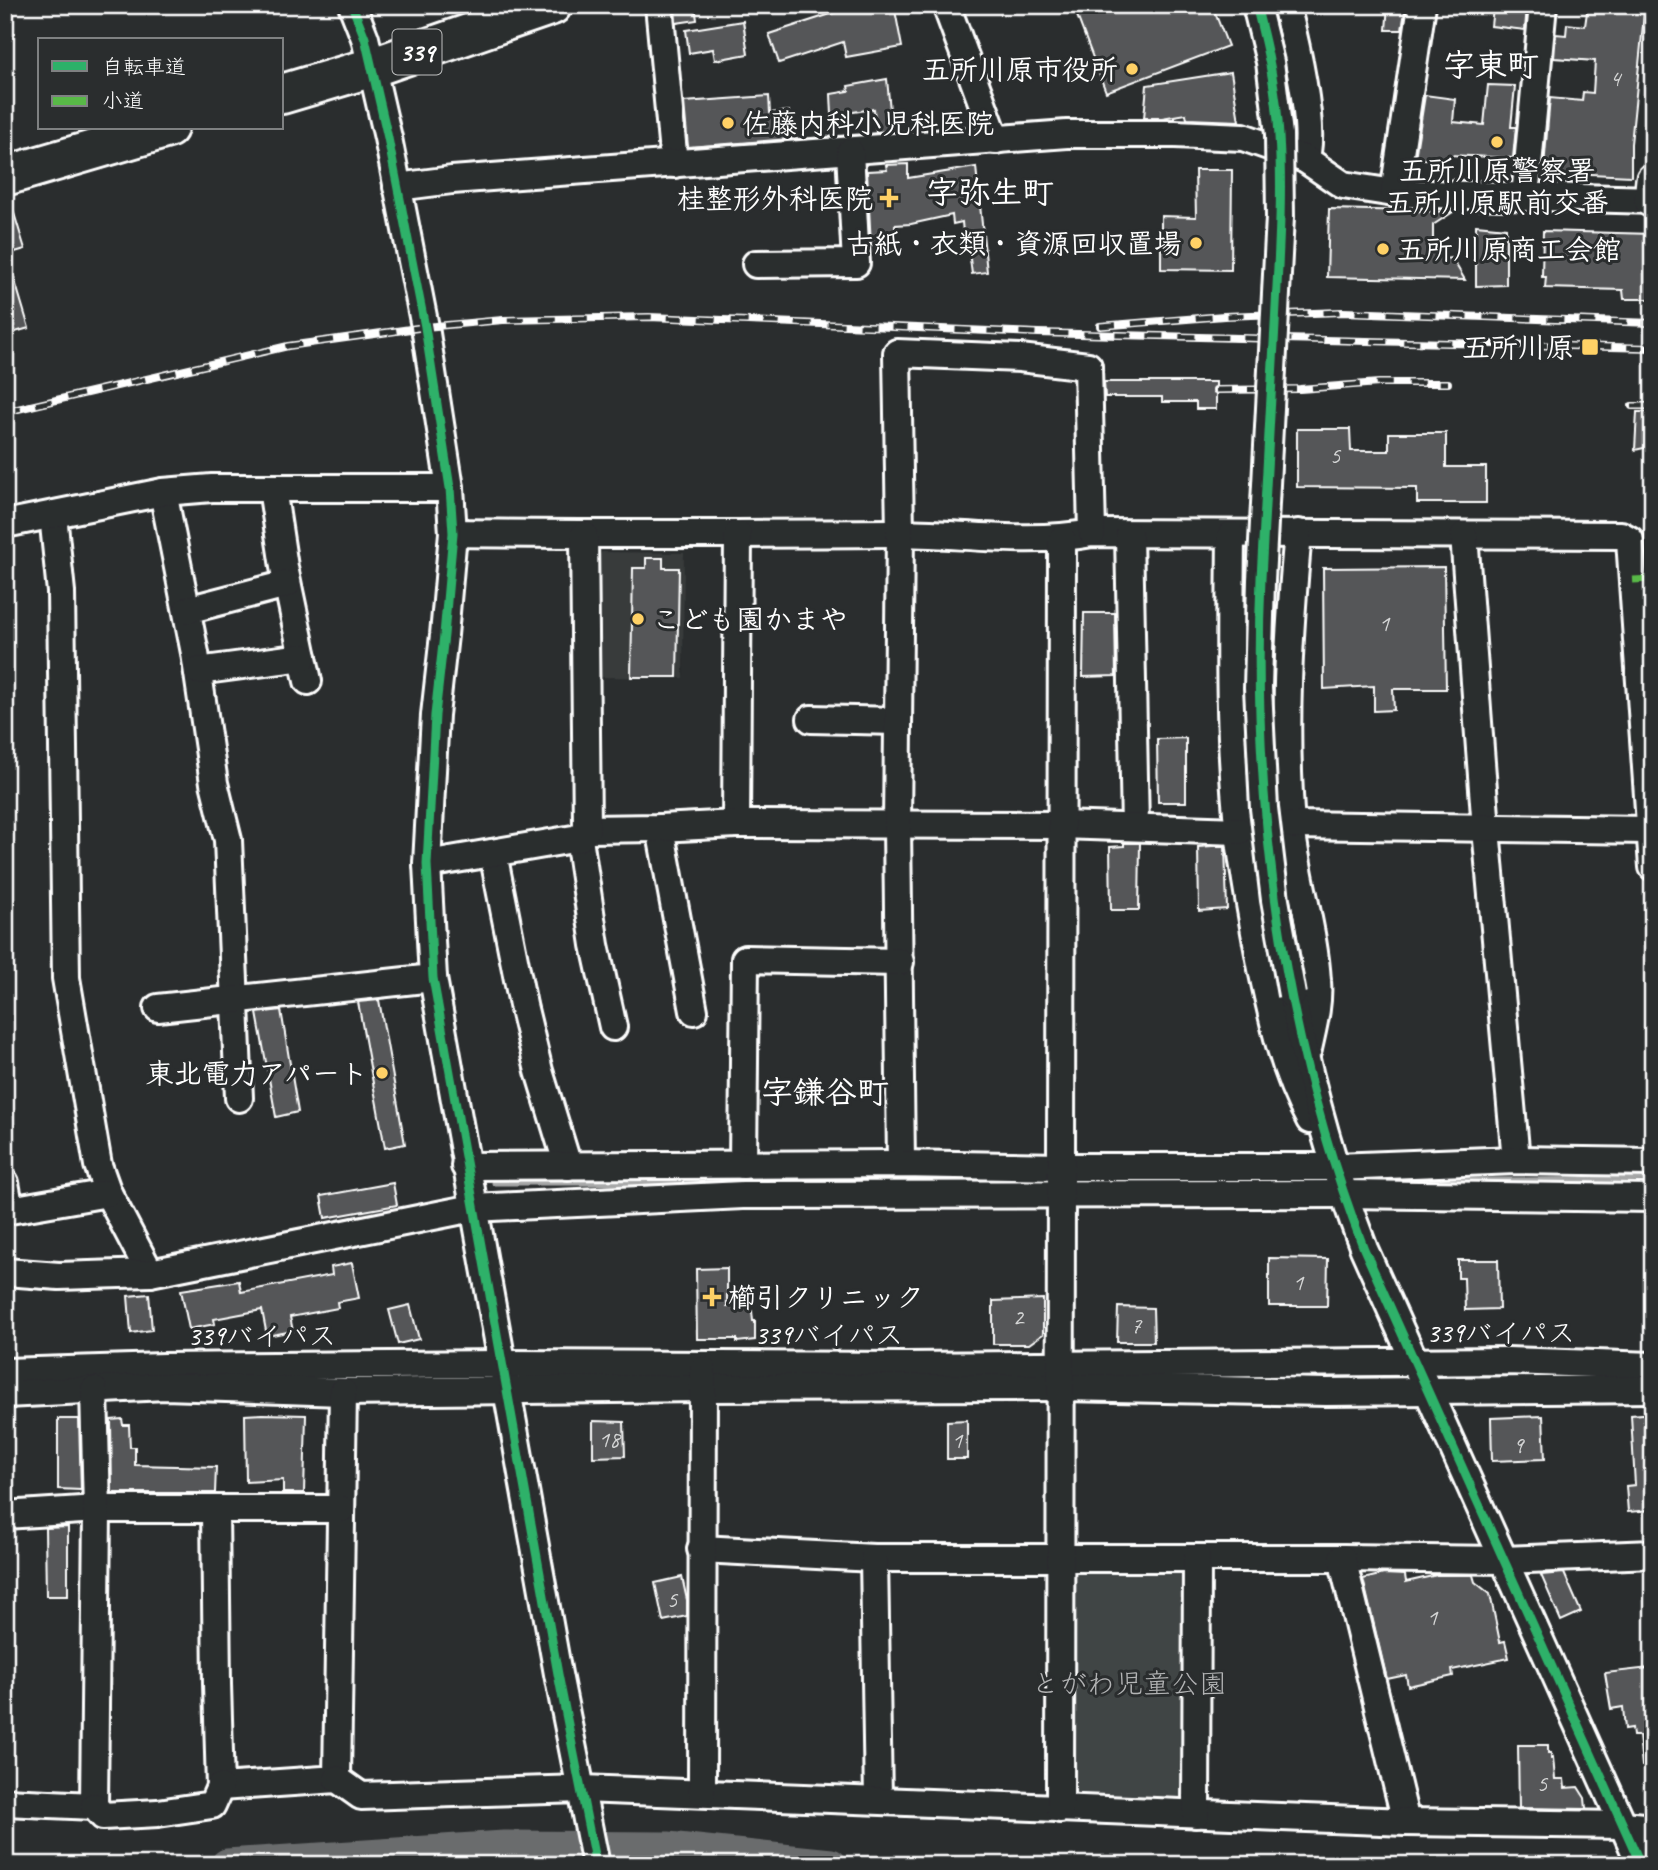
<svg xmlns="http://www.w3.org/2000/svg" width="1658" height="1870" viewBox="0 0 1658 1870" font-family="Caveat,'Klee One',sans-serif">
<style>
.built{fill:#373a3b}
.green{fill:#414445;stroke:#a0a2a2;stroke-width:2}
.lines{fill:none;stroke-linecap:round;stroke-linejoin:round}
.stream{stroke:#a6a7a7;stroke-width:5}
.river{stroke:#6a6c6d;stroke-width:33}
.building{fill:#555758;stroke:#fff;stroke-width:2}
.minor-casing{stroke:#fff;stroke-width:32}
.major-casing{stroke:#fff;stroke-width:38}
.highway-casing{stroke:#fff;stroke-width:44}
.minor{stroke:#2a2d2e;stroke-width:26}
.major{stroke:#2a2d2e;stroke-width:33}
.highway{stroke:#2a2d2e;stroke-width:38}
.rail-casing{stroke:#fff;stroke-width:8}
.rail{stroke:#2a2d2e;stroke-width:5;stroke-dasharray:16;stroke-linecap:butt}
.minor-bridge-casing{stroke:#fff;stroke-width:32;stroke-linecap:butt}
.minor-bridge{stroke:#2a2d2e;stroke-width:26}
.quiet{stroke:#58b947;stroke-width:7;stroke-dasharray:14 7;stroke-linecap:butt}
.cycleway-casing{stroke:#2a2d2e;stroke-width:13}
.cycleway{stroke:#2db169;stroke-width:9}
.poi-dot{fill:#ffd166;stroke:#2a2d2e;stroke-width:2.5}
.labels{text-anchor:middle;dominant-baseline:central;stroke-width:6;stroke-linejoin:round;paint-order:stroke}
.number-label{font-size:24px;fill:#d4d5d5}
.shield{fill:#2a2d2e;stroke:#bfc0c0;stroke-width:2}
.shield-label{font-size:26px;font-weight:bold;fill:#fff}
.poi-label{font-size:28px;font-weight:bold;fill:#fff;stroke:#2a2d2e;text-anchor:end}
.street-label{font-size:28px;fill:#fff;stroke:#2a2d2e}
.park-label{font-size:28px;fill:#b3b4b5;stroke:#2a2d2e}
.quarter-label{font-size:32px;font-weight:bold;fill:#fff;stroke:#2a2d2e}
</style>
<rect width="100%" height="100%" fill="#2a2d2e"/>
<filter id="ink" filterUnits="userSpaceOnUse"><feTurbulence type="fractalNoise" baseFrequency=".0143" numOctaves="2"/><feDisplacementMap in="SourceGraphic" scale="14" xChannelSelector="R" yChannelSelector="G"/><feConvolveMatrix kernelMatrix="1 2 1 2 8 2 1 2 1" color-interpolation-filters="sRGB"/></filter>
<g filter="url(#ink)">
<path class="built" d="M602,552L684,553L683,678L593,677L594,560Z"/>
<path class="green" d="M1188,1567L1189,1802L1070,1798V1568Z"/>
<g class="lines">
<g class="stream">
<path d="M1234,1181H1322"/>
<path d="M1356,1181L1653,1179"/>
<path d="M494,1183H725"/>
</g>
<path class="river" d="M227,1865L504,1847L668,1848L831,1865"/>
</g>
<g class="building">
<path d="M675,5H695L697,20L676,23Z"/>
<path d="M836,5H894L902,47L846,57L843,42L779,63L769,34L837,12Z"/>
<path d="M1073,5H1212L1228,46L1106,92Z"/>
<path d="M1388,5H1406L1402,30H1386Z"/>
<path d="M1514,5L1527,6L1525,30L1491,26L1493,8L1513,10Z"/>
<path d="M1588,5H1645L1631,144V176L1570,173L1569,179L1543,178L1550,98L1582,101L1583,92L1593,93L1595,61L1554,58L1556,34L1566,35L1567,24L1585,26Z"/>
<path d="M743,21L748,54L715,60L713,49L689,53L686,30Z"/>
<path d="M1231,72L1239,121L1187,119L1186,114L1162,118H1144L1147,85Z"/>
<path d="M887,79L892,131L876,132L874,109L832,115L831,94L849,91L848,86Z"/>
<path d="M1488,85L1515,86L1511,127H1516L1513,158L1449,155V162L1415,158L1425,95L1455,99L1453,122L1484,125Z"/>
<path d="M769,96L770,113L789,111L791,139L688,147L684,102Z"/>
<path d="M908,164V178L976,167L987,272L972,274L968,244H964L962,222L953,224L952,215L911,224L895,225L896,244L871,245L867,171L887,170L886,165Z"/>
<path d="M1195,170H1232L1231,270L1161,269V216L1196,217Z"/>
<path d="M9,197L25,249L5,255V198Z"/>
<path d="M1329,209L1453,212L1433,225V239L1443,259L1452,258L1465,280L1327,277Z"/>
<path d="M1476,225L1506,228V285L1476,286Z"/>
<path d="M1543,231L1653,234V299H1624L1623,290L1545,288L1546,277H1542Z"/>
<path d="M5,261H9L29,328L5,335Z"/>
<path d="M1104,382H1216V409H1196V402H1162V397H1105Z"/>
<path d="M1637,412H1653V446L1635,450Z"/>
<path d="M1297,429H1350L1351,451H1389V433H1446V467H1486V503H1417V488L1297,487Z"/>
<path d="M646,558H663V568H679L677,677H631L633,568H646Z"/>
<path d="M1444,567L1446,689H1393L1394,710L1374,711V686L1324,689L1323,568Z"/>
<path d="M1084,613H1115L1116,676L1083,677Z"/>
<path d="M1186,738V802H1158L1157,739Z"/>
<path d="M1124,843H1140L1139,910H1111L1110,847L1124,846Z"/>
<path d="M1212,846H1225L1227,909L1199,911L1198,847Z"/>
<path d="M379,1000L405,1144L385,1148L358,1002Z"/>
<path d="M281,1010L298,1112L276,1117L257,1013Z"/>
<path d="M393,1183L397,1205L325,1218L321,1196Z"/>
<path d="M1269,1258L1328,1259L1327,1306H1269Z"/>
<path d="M1458,1260H1498L1499,1309L1465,1310L1464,1278H1458Z"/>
<path d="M352,1263L359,1298L337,1302L338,1308L290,1317L293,1331L267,1336L262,1310L214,1319L215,1324L189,1329L181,1290L239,1281L241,1292L332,1275L331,1267Z"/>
<path d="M727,1268V1307L749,1306V1311H752L753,1321H755V1340L737,1342V1339H697L696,1269Z"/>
<path d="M149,1294L152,1330L131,1333L128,1296Z"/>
<path d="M1043,1299V1334L1029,1344H993V1301Z"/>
<path d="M410,1305L419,1339L398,1344L389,1310Z"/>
<path d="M1118,1307L1153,1308L1154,1342H1117Z"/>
<path d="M1653,1413V1510L1628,1512L1626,1486L1635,1485L1631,1415Z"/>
<path d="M262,1414L306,1415L304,1493H283V1480L246,1482L245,1415Z"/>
<path d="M1543,1416L1545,1459L1492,1461L1491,1418Z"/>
<path d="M58,1419H79L81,1490L58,1489Z"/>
<path d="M122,1419L123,1425H129L130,1447H135V1465L216,1467L215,1493H112L111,1420Z"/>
<path d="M967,1420V1459H947V1421Z"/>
<path d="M593,1421L624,1422L625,1456L593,1457Z"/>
<path d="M68,1527V1596H46L45,1528Z"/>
<path d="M1564,1573L1581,1612L1561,1621L1541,1575Z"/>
<path d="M1384,1574L1405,1575L1406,1582L1437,1575H1473L1475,1582L1490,1594L1500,1642L1505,1641L1509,1658L1452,1670L1453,1676L1408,1686L1406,1675L1387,1679L1363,1579Z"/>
<path d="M682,1577L687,1600V1616L663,1621L655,1583Z"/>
<path d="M1649,1668L1653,1703V1765L1642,1766L1639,1736H1633L1632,1728L1625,1729L1623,1707L1611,1709L1605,1673Z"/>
<path d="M1518,1745H1548V1753H1551V1758L1553,1757L1555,1779H1564L1565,1788L1578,1787L1585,1798L1586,1809L1519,1808Z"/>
</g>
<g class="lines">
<g class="minor-casing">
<g id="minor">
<path d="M352,5L365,38L388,138L425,327L450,488L453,533L444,635L435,715L427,864L433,978L558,1674L596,1865"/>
<path d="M659,5L674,164"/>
<path d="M946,5L996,140"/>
<path d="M1286,5C1294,37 1317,132 1305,159"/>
<path d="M397,187L452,180L1067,134H1175L1243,137L1305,159L1343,185L1394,193L1653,200"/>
<path d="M1394,193L1422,5"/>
<path d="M1525,197L1543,5"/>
<path d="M756,264L856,263L850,152"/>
<path d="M272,488L284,567L308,681"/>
<path d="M163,492L195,653L214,783L228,840L239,1098"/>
<path d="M53,515L61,592L66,978L98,1165L108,1193L150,1273"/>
<path d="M5,524L163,492L212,488H450"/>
<path d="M453,533C600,535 748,534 895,533C960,533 1028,545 1092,533L1621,535L1630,540L1653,867"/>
<path d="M1298,533C1289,630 1283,727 1291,824C1296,876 1314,929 1317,981C1319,1004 1313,1026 1308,1049"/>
<path d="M1129,535L1135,827"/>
<path d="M1231,535C1230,634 1228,734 1239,833C1245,878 1253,923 1262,969C1273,1021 1284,1073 1310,1120"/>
<path d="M1464,535L1486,829L1516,1160"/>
<path d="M187,610L287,584"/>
<path d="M198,671L303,657"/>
<path d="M811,719L898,721"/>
<path d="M736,824L738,534"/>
<path d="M1292,825L1650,830"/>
<path d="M660,828L694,1011"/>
<path d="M587,829L660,828L736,824L1060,825L1239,831"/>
<path d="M579,838L595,945L613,1027"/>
<path d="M493,853L523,1005L539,1071L568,1166"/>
<path d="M427,864L579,838L587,829L584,535"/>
<path d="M1292,995C1309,1082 1332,1166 1364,1249L1641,1865"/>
<path d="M158,1008L433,978"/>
<path d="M901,1164L897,825L900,533L897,353L1020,358L1088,366L1092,533"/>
<path d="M743,1165L745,959L900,962"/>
<path d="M465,1166L901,1164L1060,1167H1335L1516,1160L1653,1162"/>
<path d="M5,1183L10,1210L108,1193"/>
<path d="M5,1272L59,1276L150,1273L473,1208L743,1195L1343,1194L1653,1198"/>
<path d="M5,1372L164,1367L503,1364L905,1366L1508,1361L1653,1366"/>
<path d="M5,1394L165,1386L343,1392L703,1388L1062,1387L1326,1392L1653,1389"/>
<path d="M215,1510L217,1684L220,1787L337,1779L343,1392"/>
<path d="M5,1515L97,1509H341"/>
<path d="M701,1549L874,1558H1342L1504,1560L1653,1554"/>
<path d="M874,1558L878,1800"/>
<path d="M1342,1558L1406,1822"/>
<path d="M337,1779L361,1796L582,1789L1406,1822L1623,1825L1653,1828"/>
<path d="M702,1792L703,1370"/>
<path d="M5,1802L94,1806L97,1509L94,1390"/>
<path d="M94,1806L103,1816L158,1813L212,1805L220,1787"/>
<path d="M1060,1809L1062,539"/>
<path d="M1196,1814L1197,1558"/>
</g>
</g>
<g class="major-casing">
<path id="major" d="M1651,200L1653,180"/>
</g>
<g class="highway-casing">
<g id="highway">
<path d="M282,94L373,67L552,5"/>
<path d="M5,176L168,128"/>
</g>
</g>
<use href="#minor" class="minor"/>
<use href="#major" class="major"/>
<use href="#highway" class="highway"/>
<g class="rail-casing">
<g id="rail">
<path d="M1100,326L1224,316L1343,312L1653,323"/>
<path d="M1216,390L1300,389L1379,383H1448"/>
<path d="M1632,406H1653"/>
<path d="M5,412L288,346L425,327L503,320L649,317L1038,333L1653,348"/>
</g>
</g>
<use href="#rail" class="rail"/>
<g class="minor-bridge-casing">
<path id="minor-bridge" d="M1256,5L1270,62L1279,134L1280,217L1261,580L1258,688L1264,808L1275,900L1292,995"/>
</g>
<use href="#minor-bridge" class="minor-bridge"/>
<path class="quiet" d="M1633,580L1653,579"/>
<g class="cycleway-casing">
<g id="cycleway">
<path d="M352,5L365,38L388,138L425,327L450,488L453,533L444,635L435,715L427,864L433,978L558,1674L596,1865"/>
<path d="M1256,5C1267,48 1277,91 1279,136C1283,199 1278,262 1275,325C1270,410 1265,494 1261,578C1251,805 1282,1036 1364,1249L1641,1865"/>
</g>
</g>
<use href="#cycleway" class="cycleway"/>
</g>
</g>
<g class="poi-dot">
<circle cx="1132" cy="69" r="7"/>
<circle cx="728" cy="123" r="7"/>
<circle cx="1497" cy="142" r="7"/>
<path d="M885.5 187.5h7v7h7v7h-7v7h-7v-7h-7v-7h7z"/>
<circle cx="1196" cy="243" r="7"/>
<circle cx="1383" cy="249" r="7"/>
<rect x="1581" y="338" width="18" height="18" rx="3.5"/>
<circle cx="638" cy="619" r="7"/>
<circle cx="382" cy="1073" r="7"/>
<path d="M708.5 1286.5h7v7h7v7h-7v7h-7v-7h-7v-7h7z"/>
</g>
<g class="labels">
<g class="number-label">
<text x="1615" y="78">4</text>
<text x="1335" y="455">5</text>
<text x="1384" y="623">1</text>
<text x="1298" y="1282">1</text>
<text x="1018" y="1317">2</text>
<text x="1136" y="1325">7</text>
<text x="609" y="1439">18</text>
<text x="957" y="1440">1</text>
<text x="1518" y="1445">9</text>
<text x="672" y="1599">5</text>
<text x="1432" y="1617">1</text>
<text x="1542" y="1783">5</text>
</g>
<rect class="shield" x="392.5" y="29.5" width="49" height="45" rx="5"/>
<g class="shield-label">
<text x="417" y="52">339</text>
</g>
<g class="poi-label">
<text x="1118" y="69">五所川原市役所</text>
<text x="742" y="123" text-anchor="start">佐藤内科小児科医院</text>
<text x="1497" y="170" text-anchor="middle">五所川原警察署<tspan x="1497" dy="32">五所川原駅前交番</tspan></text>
<text x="873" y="198">桂整形外科医院</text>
<text x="1182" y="243">古紙・衣類・資源回収置場</text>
<text x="1397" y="249" text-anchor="start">五所川原商工会館</text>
<text x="1574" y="347">五所川原</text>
<text x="652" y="619" text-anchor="start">こども園かまや</text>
<text x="368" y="1073">東北電力アパート</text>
<text x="728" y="1297" text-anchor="start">櫛引クリニック</text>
</g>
<g class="street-label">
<text x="1501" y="1332">339バイパス</text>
<text x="829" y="1334">339バイパス</text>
<text x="262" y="1335">339バイパス</text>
</g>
<g class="park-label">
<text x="1129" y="1683">とがわ児童公園</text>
</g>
<g class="quarter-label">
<text x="1491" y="65">字東町</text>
<text x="990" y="192">字弥生町</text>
<text x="825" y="1092">字鎌谷町</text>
</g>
</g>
<rect width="1658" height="1870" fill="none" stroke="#2a2d2e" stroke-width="28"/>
<rect x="14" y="14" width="1630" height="1842" fill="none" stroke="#fff" stroke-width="2.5" filter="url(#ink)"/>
<rect x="38" y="38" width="245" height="91" fill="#2a2d2e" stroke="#7f8182" stroke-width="2"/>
<rect x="52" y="61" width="35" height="10" fill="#2db169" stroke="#7f8182" stroke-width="2"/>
<text x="102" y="74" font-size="21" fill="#ffffff">自転車道</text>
<rect x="52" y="96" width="35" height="10" fill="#58b947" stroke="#7f8182" stroke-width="2"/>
<text x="102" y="108" font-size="21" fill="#ffffff">小道</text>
</svg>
